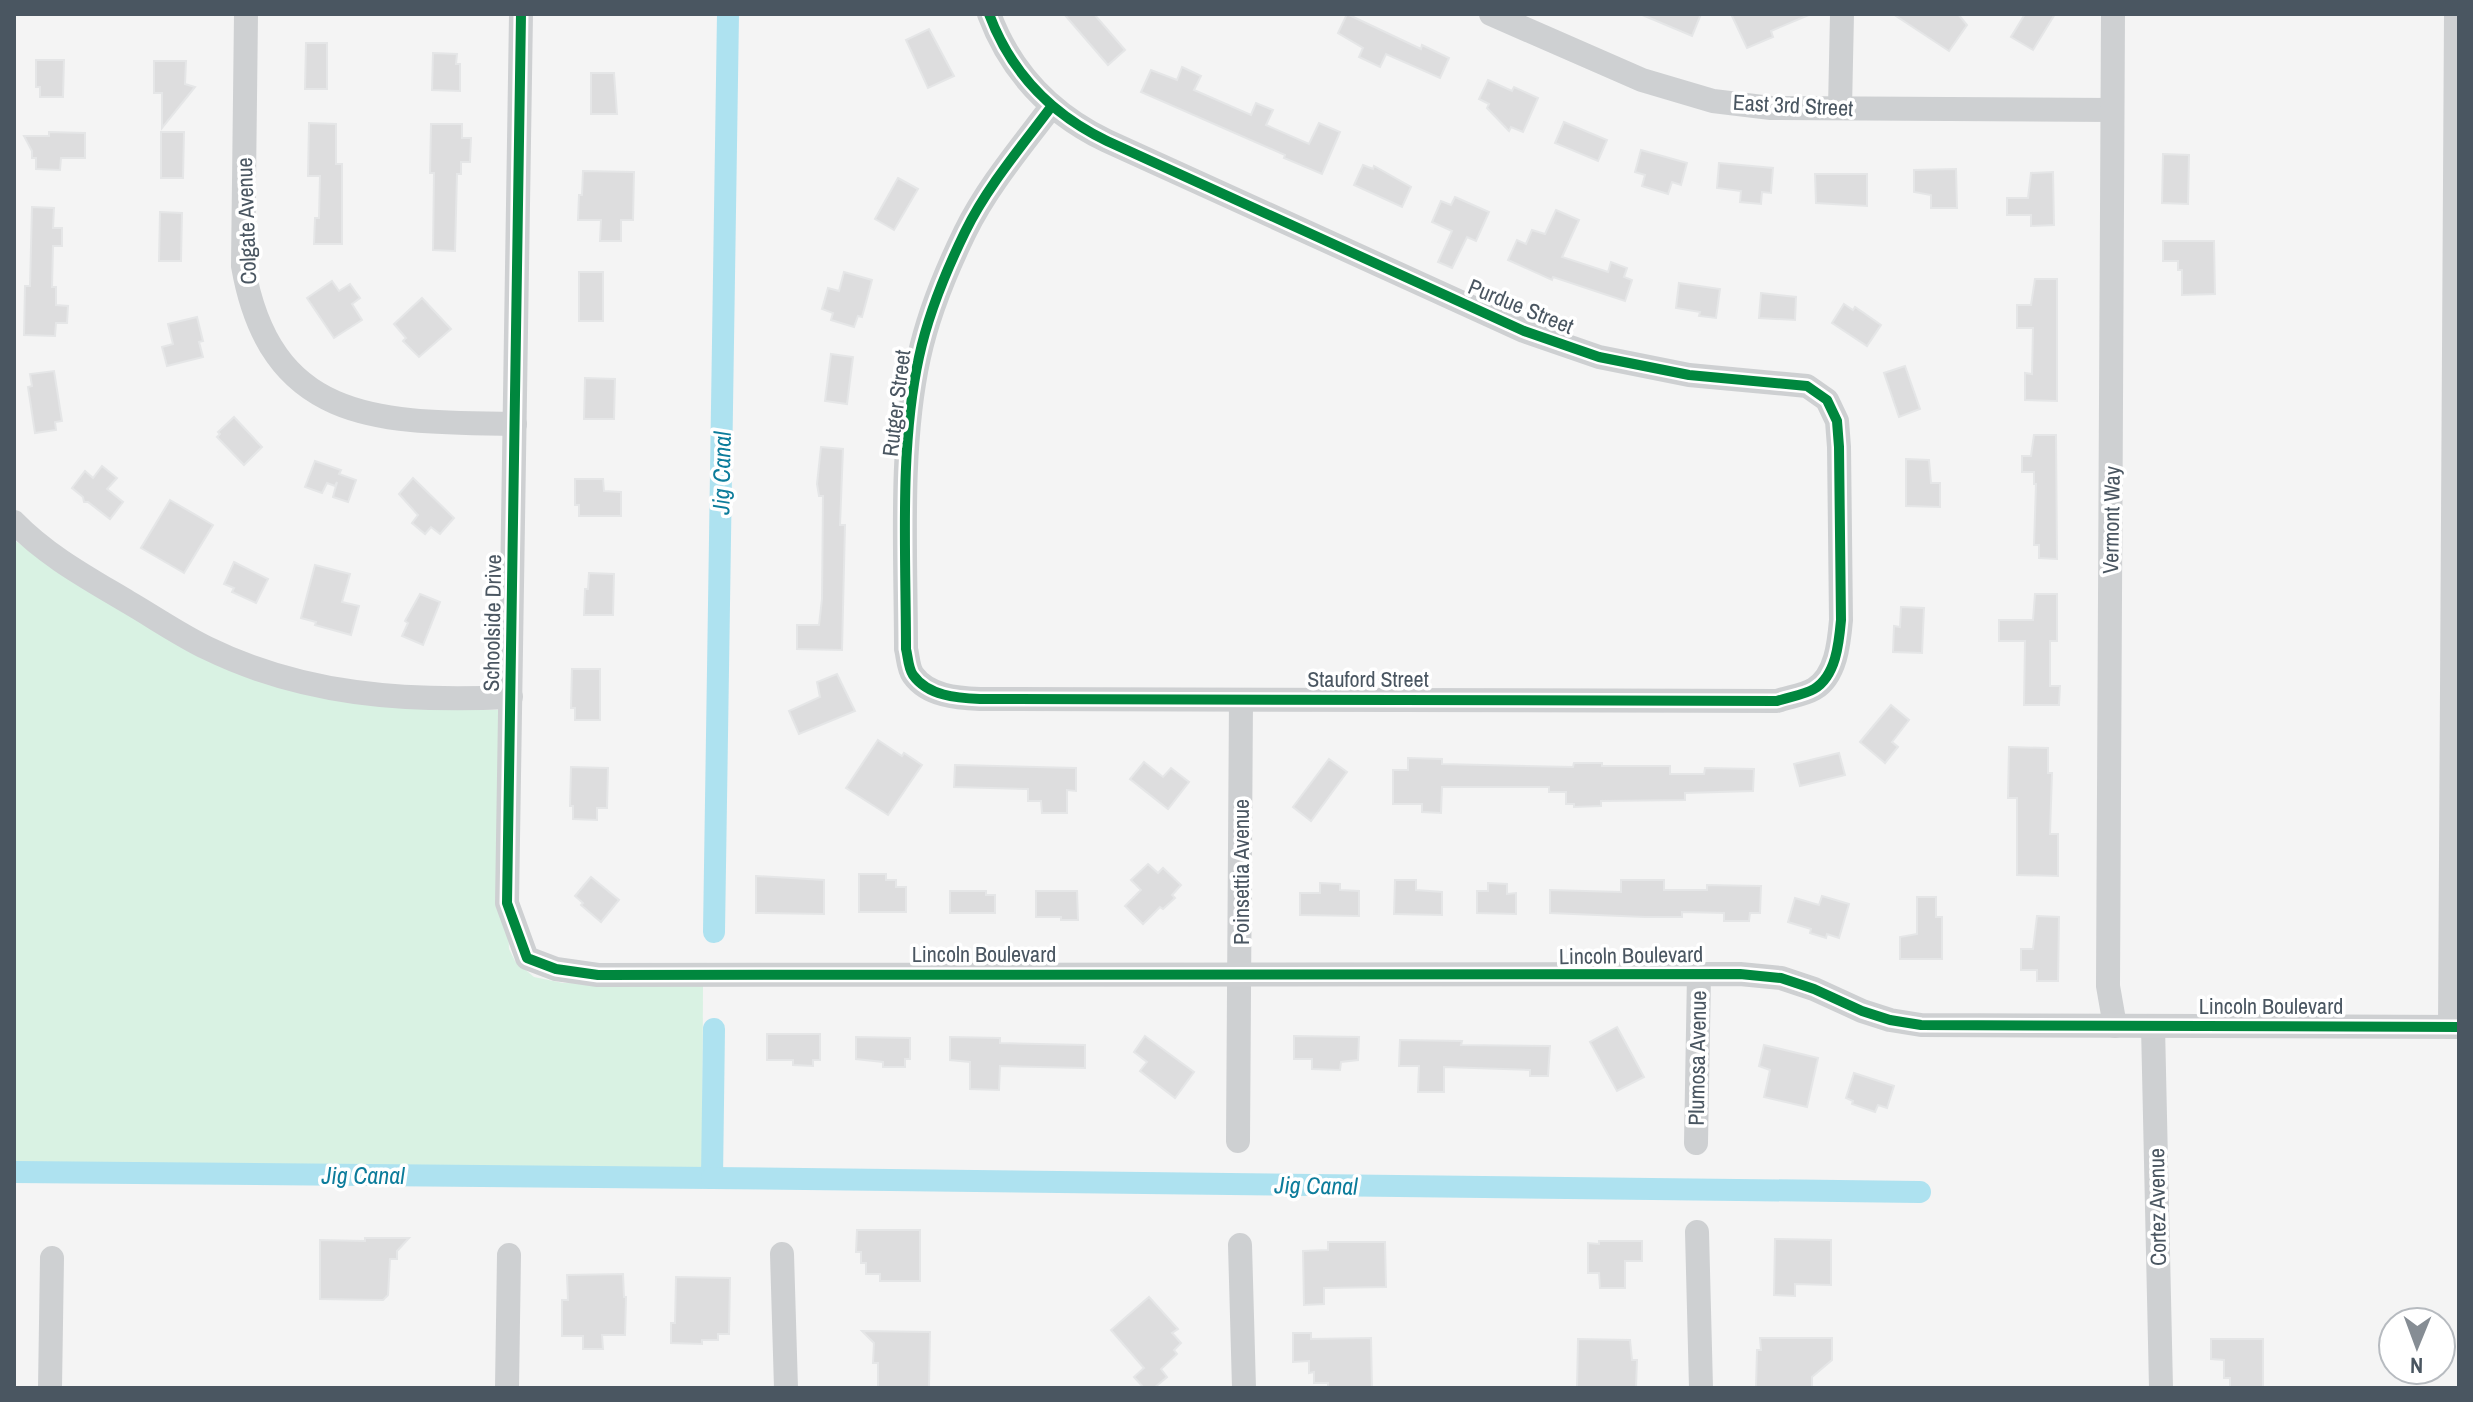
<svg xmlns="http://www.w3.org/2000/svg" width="2473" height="1402" viewBox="0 0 2473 1402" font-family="'Archivo Narrow',sans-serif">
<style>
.green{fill:#d9f2e3}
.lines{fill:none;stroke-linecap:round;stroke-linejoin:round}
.canal{stroke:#aee2f0;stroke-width:22}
.building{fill:#ddddde;stroke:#e5e6e7;stroke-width:2}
.minor{stroke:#ced0d2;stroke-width:24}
.cycleway-casing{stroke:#fff;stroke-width:15}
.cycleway{stroke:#00873e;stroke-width:10}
.labels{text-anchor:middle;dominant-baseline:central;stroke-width:7;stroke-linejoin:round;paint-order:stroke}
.street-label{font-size:22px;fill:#4a5661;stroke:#fff}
.water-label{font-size:24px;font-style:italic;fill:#0c7c9b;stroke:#fff}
</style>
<rect width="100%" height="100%" fill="#f4f4f4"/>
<path class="green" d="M14,540L64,574L359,703L499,710L509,949L515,961L534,977L563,983L703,985L702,1185L14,1174Z"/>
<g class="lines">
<g class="canal">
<path d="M714,932L728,14"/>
<path d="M14,1172L712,1178L714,1029"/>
<path d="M712,1178L1920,1192"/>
</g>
</g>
<g class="building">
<path d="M1064,14H1094L1125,50L1108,65Z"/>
<path d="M1347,14L1421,49L1422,45L1449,58L1440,78L1386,54L1380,67L1359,57L1363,48L1338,33Z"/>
<path d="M1640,14H1701L1692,36Z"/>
<path d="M1731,14H1811L1771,31L1773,37L1747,48Z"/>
<path d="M1893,14H1958L1967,25L1949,51Z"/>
<path d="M2025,14H2055L2033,50L2011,37Z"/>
<path d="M929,29L954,76L928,88L906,40Z"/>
<path d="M306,43H327V89H305Z"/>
<path d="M433,53L457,54L456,64H460V91L432,90Z"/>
<path d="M36,60H64L63,97H40V87H36Z"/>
<path d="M154,61H186L185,84L195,87L162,128V93H154Z"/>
<path d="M1182,67L1201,76L1194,90L1251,115L1256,103L1273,110L1266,125L1309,144L1319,123L1340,132L1322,174L1284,158L1285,155L1141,92L1151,70L1177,80Z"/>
<path d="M591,73H614L617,114H591Z"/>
<path d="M1488,80L1512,91L1514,87L1538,98L1523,132L1511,127L1509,131L1487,108L1489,104L1479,99Z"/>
<path d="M1564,122L1607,140L1598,161L1555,143Z"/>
<path d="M309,123L336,124V164H342V244H314L315,218H319L320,176H308Z"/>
<path d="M431,124H462V138H471L470,162H461V174H457L455,251L433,250L434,173H430Z"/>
<path d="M49,132L85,133V158H61L60,170L36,169V158H32V151L24,136H49Z"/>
<path d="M161,132H184L183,178H161Z"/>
<path d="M1641,150L1687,163L1681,185L1672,182L1668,194L1642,186L1645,175L1635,172Z"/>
<path d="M2163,154L2189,155L2188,204L2162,203Z"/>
<path d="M1719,163L1773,168L1771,193L1762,192L1761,204L1740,202L1741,191L1717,188Z"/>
<path d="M1363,165L1373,169L1374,166L1411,187L1402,207L1354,185Z"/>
<path d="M1956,169L1957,208H1931V195L1914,192V170Z"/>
<path d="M583,171L634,172L633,220H621V241H600L601,220H578L579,195H582Z"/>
<path d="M2053,172L2054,225L2031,226V215H2007V198H2028L2031,173Z"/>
<path d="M1815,174H1867V206L1816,203Z"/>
<path d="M898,178L918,189L894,230L875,219Z"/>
<path d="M1455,197L1489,212L1476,241L1467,237L1452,268L1438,262L1452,231L1432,222L1441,201L1451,205Z"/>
<path d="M32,207L54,208L53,228H62V246H53L52,287H56V305L68,306L67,323H56L55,336L24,335L25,286H30Z"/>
<path d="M1556,210L1579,220L1562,257L1608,272L1611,262L1627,268L1624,277L1632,280L1625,301L1553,277L1552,280L1508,260L1517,240L1526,244L1532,230L1545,234Z"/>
<path d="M160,212L182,213L181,261H159Z"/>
<path d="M2163,241H2214L2215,294L2182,295V270H2178V261H2163Z"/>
<rect x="579" y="272" width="24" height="49"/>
<path d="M844,272L872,280L862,317L858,316L854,327L831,320L833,313L822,309L828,288L839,291Z"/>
<path d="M2035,279H2057V401L2025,400V373L2032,374L2033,328H2017V305H2031Z"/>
<path d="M332,281L339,291L350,284L360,298L352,304L362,320L334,338L307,298Z"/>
<path d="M1679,283L1720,289L1716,318L1699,316L1700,312L1676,308Z"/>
<path d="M1761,293L1796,297L1795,320L1759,318Z"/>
<path d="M422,298L451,329L419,357L403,341L406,338L394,324Z"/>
<path d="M1844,304L1853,310L1855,307L1881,325L1867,346L1832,323Z"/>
<path d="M197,317L203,341L199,342L203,357L167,366L162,347L173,344L168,324Z"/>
<path d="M831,354L853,357L847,404L825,401Z"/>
<path d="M1905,366L1920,409L1899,417L1884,373Z"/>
<path d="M54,371L62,421L55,422L56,430L35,433L28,387L32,386L30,374Z"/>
<path d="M585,378L615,379L614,419H584Z"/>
<path d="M234,417L262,447L244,465L217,437L220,434L218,432Z"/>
<path d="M2034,435H2056L2057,559L2039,558V545H2034L2036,484H2034V472H2022V456H2031Z"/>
<path d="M821,447L843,449L840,525H845L842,650L797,649V625H819L822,599L823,496H819L817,484Z"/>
<path d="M1906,459L1929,460L1931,483H1940V507L1906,506Z"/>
<path d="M315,461L341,470L339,474L356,480L348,502L333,497L337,482L335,486L327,483L322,493L305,487Z"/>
<path d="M102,466L117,478L107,489L123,502L110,519L88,502H84L83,497L72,488L85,471L93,478Z"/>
<path d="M413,478L454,518L440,534L431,527L425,534L412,523L418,515L399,494Z"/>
<path d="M575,479H603L604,491L621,492V516H579V505H575Z"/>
<path d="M170,500L213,525L184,573L141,548Z"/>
<path d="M234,562L268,579L256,603L232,592L234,588L224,584Z"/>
<path d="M315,565L350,574L342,602L359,606L351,635L315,625L316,622L301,618Z"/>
<path d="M589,573L614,574L613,615H584L585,589H588Z"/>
<path d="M420,594L440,602L423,645L402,636L408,623L405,621Z"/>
<path d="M2035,594H2057V641H2050V686H2060L2059,705H2024L2025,641H1999V620H2033Z"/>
<path d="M1901,607L1924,608L1922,653L1893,652L1894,626L1900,627Z"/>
<path d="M572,669H600V720H575V708H571Z"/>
<path d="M837,674L855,711L799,734L789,711L820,697L817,682Z"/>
<path d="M1891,705L1909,720L1892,742L1898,747L1885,763L1860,742Z"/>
<path d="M878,740L902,756L904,753L922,765L888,815L846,788Z"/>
<path d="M2009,747L2048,748V773H2052L2050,834H2058V876L2017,875V798H2008Z"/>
<path d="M1839,753L1845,775L1800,786L1794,764Z"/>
<path d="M1408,758L1442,759V764L1573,767L1574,763H1602V766H1670V774H1704L1705,768L1754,769L1753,791L1685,793V800L1601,801V806L1574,807V804H1566V792H1549V787H1442L1441,813L1422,812V804H1393V770H1408Z"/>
<path d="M1329,759L1347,772L1311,821L1293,807Z"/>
<path d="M1144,762L1163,777L1171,768L1189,782L1168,809L1130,779Z"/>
<path d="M955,765L1076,768V791L1067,790V813H1042L1041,801H1028V789L954,787Z"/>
<path d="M571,767L608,768L607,808H597V820L573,819V806H570Z"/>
<path d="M1148,864L1158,873L1163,868L1181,885L1172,895L1175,898L1163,909L1160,907L1143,924L1125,906L1141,890L1131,880Z"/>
<path d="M859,874H886V880H896V887H906V912H859Z"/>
<path d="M756,876L824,880V914L756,913Z"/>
<path d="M591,877L619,900L601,922L581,905L583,903L575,896Z"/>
<path d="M1395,880H1416V890L1442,892V915L1394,914Z"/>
<path d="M1621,880H1664V890H1707V885L1761,886L1760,913H1750L1749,921H1724V913L1682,912V917H1645L1550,913V890L1621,892Z"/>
<path d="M1320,883L1340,884V890L1359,891V916L1300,915V893H1320Z"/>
<path d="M1488,883L1507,884V894L1516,893V914L1477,913V891H1488Z"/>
<path d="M950,891H986V895H995V913H950Z"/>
<path d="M1036,891H1077L1078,920H1061V917H1036Z"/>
<path d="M1822,896L1849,904L1839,938L1827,934L1826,938L1810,933L1811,929L1788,922L1795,898L1819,905Z"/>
<path d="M1917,897H1936V917H1942V959H1900V937L1917,934Z"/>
<path d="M2037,916L2059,917L2058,981H2037V970H2021V949H2033Z"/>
<path d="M1617,1027L1644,1077L1617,1091L1590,1042Z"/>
<path d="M767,1034H820V1060H813V1066L793,1065V1060H767Z"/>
<path d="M1145,1036L1194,1072L1175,1098L1140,1071L1147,1062L1134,1052Z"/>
<path d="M1294,1036L1359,1037L1358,1060L1341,1062L1340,1070L1312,1069V1059H1294Z"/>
<path d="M856,1037L910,1038V1059H905V1067H883V1062L856,1059Z"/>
<path d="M950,1037L1000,1038V1043L1085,1045V1068L1000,1066L999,1090L970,1089V1062L950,1060Z"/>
<path d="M1400,1040L1462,1041L1461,1045L1550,1046L1548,1076H1530V1070L1444,1067V1092H1418L1419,1066H1399Z"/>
<path d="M1764,1045L1818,1058L1807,1107L1764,1097L1770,1070L1759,1066Z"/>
<path d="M1854,1073L1894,1086L1887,1108L1878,1105L1875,1112L1852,1104L1853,1101L1846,1098Z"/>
<path d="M857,1230H920V1281H880V1274H866V1263H861V1252H856Z"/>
<path d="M365,1238H409L397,1251V1259H390L388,1295L383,1300L320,1299V1240L365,1241Z"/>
<path d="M1775,1239L1831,1240V1285L1795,1284V1296L1774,1295Z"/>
<path d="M1599,1241H1642V1261H1625V1288H1600L1599,1273H1588V1243L1599,1244Z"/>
<path d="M1328,1242H1385L1386,1287L1324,1288V1304L1304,1305L1303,1251L1328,1250Z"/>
<path d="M623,1274L624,1297H626L625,1335H602L603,1349H583V1336H562V1300H568L567,1275Z"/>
<path d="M676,1277L730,1278L729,1334H718V1340H702V1344L671,1343V1323H675Z"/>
<path d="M1149,1297L1178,1329L1172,1333L1181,1343L1174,1350L1177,1354L1161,1369L1167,1377L1154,1388H1144L1134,1377L1144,1368L1111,1330Z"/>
<path d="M862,1331L930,1332L929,1388H878V1363H873L874,1343Z"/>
<path d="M1293,1333H1311V1339L1371,1338L1372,1388H1328V1383H1314V1372L1309,1373V1361L1293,1362Z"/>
<path d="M1760,1338H1832V1360L1812,1377V1388H1756L1757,1350H1761Z"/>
<path d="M1578,1339L1630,1340L1632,1360H1637L1636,1388H1577Z"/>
<path d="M2211,1339H2263V1388H2230V1378H2224V1360L2211,1359Z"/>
</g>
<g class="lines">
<g class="minor">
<path d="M246,14L243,266C271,426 382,422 515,424"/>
<path d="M521,14L507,903L527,958L556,969L598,975L1740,974L1781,978L1814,989L1862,1011L1890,1020L1921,1025L2459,1027"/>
<path d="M989,14C1011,73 1051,114 1107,141L1524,331L1599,357L1689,375L1807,386L1827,400L1837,421L1839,447L1841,620C1839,643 1836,676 1814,689C1804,695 1788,697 1777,701L980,699C957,698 928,696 913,675C908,668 908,656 906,649C906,556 899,448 919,357C928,315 946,271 965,232C987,187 1021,147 1051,107"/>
<path d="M1491,14L1642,80L1713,101L1771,108L2112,110"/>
<path d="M2113,14L2108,986L2115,1026"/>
<path d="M1840,108L1842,14"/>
<path d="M14,522C47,556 88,578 128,602C154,617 180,635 207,648C303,695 405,702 511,697"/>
<path d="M2153,1026L2161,1388"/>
<path d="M2450,1027L2456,14"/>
<path d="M1238,1141L1241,700"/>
<path d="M1696,1143L1699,974"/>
<path d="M1697,1232L1701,1388"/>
<path d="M1240,1245L1244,1388"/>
<path d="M782,1254L786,1388"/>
<path d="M50,1388L52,1258"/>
<path d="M507,1388L509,1255"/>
</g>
<g class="cycleway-casing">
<g id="cycleway">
<path d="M521,14L507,903L527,958L556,969L598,975L1740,974L1781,978L1814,989L1862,1011L1890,1020L1921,1025L2459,1027"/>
<path d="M989,14C1011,73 1051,114 1107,141L1524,331L1599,357L1689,375L1807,386L1827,400L1837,421L1839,447L1841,620C1839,643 1836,676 1814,689C1804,695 1788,697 1777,701L980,699C957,698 928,696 913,675C908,668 908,656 906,649C906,556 899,448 919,357C928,315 946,271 965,232C987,187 1021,147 1051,107"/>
</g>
</g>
<use href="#cycleway" class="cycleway"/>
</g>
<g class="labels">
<g class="street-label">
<text transform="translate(1793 105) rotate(3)">East 3rd Street</text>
<text transform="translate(246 221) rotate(-92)">Colgate Avenue</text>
<text transform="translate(1521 306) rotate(22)">Purdue Street</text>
<text transform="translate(896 403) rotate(-83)">Rutger Street</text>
<text transform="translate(2111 520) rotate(-89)">Vermont Way</text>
<text transform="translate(492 623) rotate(-89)">Schoolside Drive</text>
<text x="1368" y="679">Stauford Street</text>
<text transform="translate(1241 872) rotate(-90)">Poinsettia Avenue</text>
<text x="984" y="954">Lincoln Boulevard</text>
<text transform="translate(1631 955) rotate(-1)">Lincoln Boulevard</text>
<text x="2271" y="1006">Lincoln Boulevard</text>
<text transform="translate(1697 1058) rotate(-89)">Plumosa Avenue</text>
<text transform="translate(2157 1207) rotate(-91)">Cortez Avenue</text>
</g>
<g class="water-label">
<text transform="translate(721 473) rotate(-89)">Jig Canal</text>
<text x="363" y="1175">Jig Canal</text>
<text transform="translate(1316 1185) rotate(1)">Jig Canal</text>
</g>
</g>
<rect width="2473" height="1402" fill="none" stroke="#4a5661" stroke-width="32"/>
<g transform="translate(2417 1346) rotate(181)"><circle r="38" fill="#ffffff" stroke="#b7bbc0" stroke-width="2"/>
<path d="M0-6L14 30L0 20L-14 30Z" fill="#868d94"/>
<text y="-12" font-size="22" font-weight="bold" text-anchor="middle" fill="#4a5661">N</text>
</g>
</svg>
